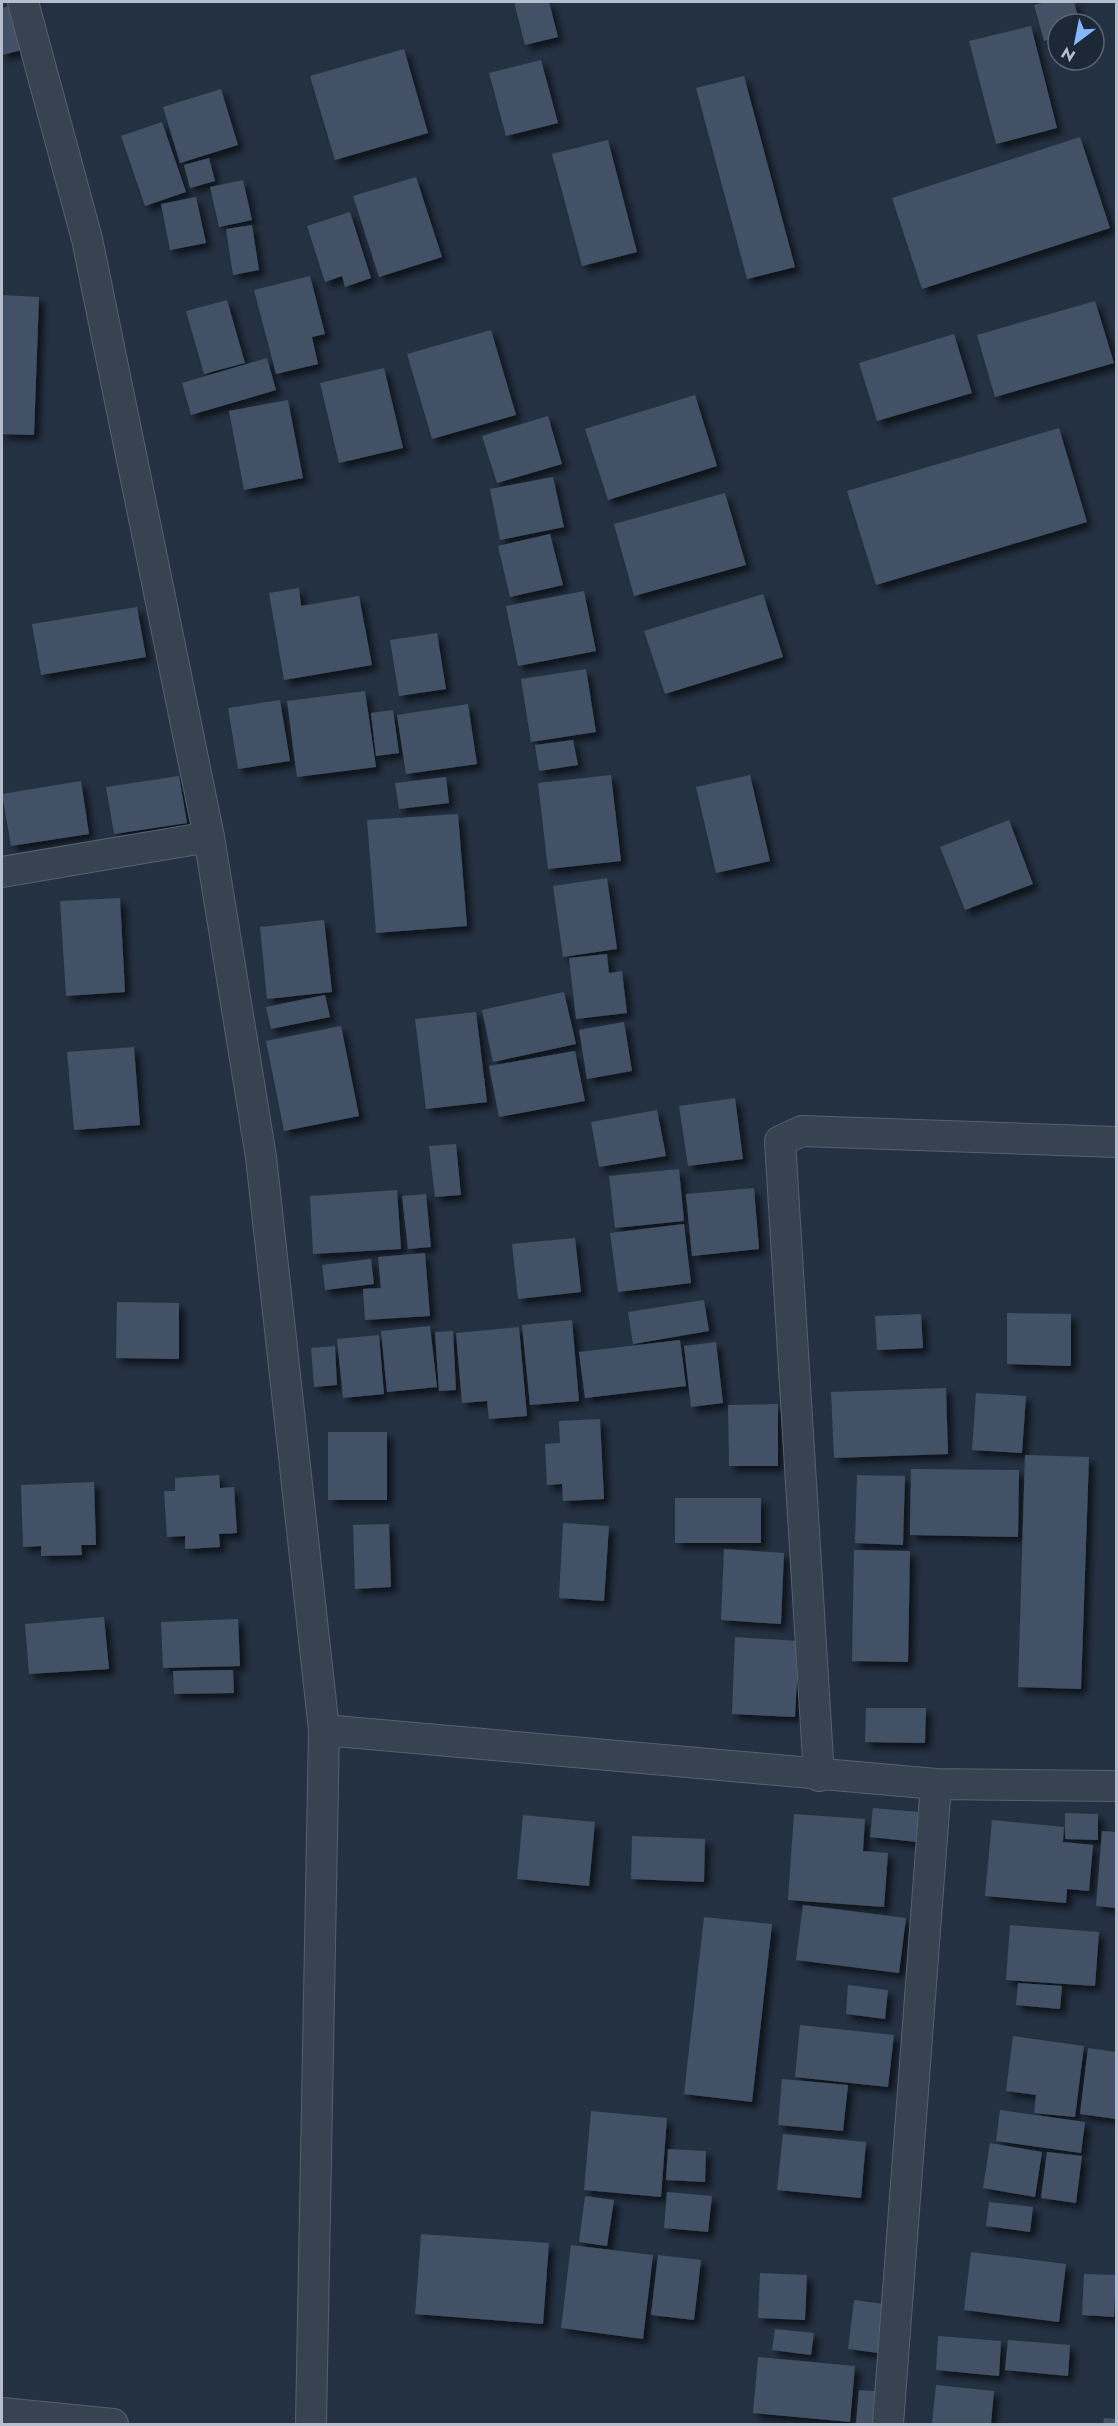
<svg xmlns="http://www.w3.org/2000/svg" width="1118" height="2426" viewBox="0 0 1118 2426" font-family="Jost,sans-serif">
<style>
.building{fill:#425165;filter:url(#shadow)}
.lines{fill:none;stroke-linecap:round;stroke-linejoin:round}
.minor-casing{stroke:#56616f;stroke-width:32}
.minor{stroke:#384352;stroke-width:30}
</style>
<defs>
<filter id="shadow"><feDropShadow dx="5.5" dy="5.5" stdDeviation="3" flood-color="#0009"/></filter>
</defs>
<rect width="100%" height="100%" fill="#243142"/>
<g class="building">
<path d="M514,2H549L558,37L525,45Z"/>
<path d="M1046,2H1074L1080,24H1058V37L1044,41L1034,5Z"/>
<path d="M15,5L26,49L2,55V8Z"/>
<path d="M1031,26L1057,128L996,144L969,41Z"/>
<path d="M404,49L428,133L335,160L310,76Z"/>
<path d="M541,60L558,123L506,136L489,73Z"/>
<path d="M744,76L795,267L747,279L696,88Z"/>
<path d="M221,89L238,145L180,163L163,107Z"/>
<path d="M162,122L186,192L145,206L121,136Z"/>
<path d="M1080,137L1110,228L922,289L892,198Z"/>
<path d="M608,140L637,252L582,266L552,154Z"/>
<path d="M209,158L215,181L190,188L184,165Z"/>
<path d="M416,177L442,257L379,277L353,196Z"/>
<path d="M243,180L252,220L219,227L210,187Z"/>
<path d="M196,197L206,243L170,250L161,204Z"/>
<path d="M350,212L371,278L345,287L342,276L325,282L307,226Z"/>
<path d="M252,225L259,270L233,275L226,229Z"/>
<path d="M310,276L325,334L312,337L318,364L276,374L254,290Z"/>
<path d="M2,295L39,297L34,435L2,434Z"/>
<path d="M227,300L245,363L204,374L186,311Z"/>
<path d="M1095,301L1114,363L995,397L977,335Z"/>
<path d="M491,330L516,415L432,439L407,354Z"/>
<path d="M954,334L972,393L877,421L859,363Z"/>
<path d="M267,358L276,390L191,415L182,383Z"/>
<path d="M384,368L403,448L339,463L320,383Z"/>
<path d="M695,395L717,466L608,500L585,429Z"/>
<path d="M288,400L303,478L244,490L229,411Z"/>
<path d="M548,416L562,464L497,483L482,436Z"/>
<path d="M1059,428L1087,522L876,585L847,491Z"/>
<path d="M553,477L564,527L500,540L490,489Z"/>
<path d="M725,493L746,565L634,596L614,524Z"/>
<path d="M550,534L563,585L510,597L498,546Z"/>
<path d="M299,588L301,606L359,596L372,665L284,680L269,593Z"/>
<path d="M584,591L596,651L518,666L506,606Z"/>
<path d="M763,594L783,657L665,694L644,631Z"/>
<path d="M137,607L146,657L41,675L32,624Z"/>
<path d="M437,633L446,689L399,696L390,640Z"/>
<path d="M586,669L596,732L531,742L521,679Z"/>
<path d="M365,691L376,767L297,777L287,701Z"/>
<path d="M280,700L290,761L238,769L228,708Z"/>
<path d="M468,704L477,764L406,774L397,715Z"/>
<path d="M393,710L399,753L376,756L371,713Z"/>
<path d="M573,740L578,765L539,771L535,745Z"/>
<path d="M611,775L621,861L548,869L538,783Z"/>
<path d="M750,775L770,861L716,873L696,787Z"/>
<path d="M179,776L187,823L114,834L106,787Z"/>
<path d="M446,777L449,803L399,809L395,783Z"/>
<path d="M81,781L89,834L11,846L2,794Z"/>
<path d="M458,814L467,926L376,933L367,820Z"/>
<path d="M1009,820L1033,884L965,910L940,847Z"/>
<path d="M607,878L617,949L563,957L553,886Z"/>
<path d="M120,898L125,992L66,996L60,901Z"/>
<path d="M324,920L332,992L267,999L260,927Z"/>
<path d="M607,954L609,973L622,971L627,1013L576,1019L569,958Z"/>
<path d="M564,992L576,1044L493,1062L482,1010Z"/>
<path d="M325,995L330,1017L271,1029L266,1007Z"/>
<path d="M476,1012L487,1102L426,1109L415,1019Z"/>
<path d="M624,1022L632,1071L587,1079L579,1030Z"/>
<path d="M341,1026L359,1116L284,1131L266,1041Z"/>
<path d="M134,1047L140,1125L74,1130L67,1052Z"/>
<path d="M575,1051L585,1101L499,1117L489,1066Z"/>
<path d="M735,1098L743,1159L688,1166L679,1106Z"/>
<path d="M657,1110L666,1156L599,1167L591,1122Z"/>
<path d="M456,1144L461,1195L435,1197L429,1146Z"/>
<path d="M679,1169L684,1221L615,1228L609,1176Z"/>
<path d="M754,1188L759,1249L692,1256L686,1194Z"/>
<path d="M397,1190L401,1249L313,1254L310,1196Z"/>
<path d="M426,1194L431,1247L408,1249L402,1196Z"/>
<path d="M684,1224L691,1283L618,1292L610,1233Z"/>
<path d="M575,1238L581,1292L518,1299L512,1244Z"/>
<path d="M425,1253L430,1316L365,1320L363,1289L381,1288L378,1257Z"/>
<path d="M371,1259L374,1284L325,1290L322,1265Z"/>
<path d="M704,1300L709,1331L633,1344L628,1312Z"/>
<path d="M117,1302L179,1303V1359L116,1358Z"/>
<path d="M1007,1313L1071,1314V1366L1007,1364Z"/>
<path d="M921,1314L923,1348L877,1350L875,1316Z"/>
<path d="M572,1320L579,1401L530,1405L522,1325Z"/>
<path d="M430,1326L437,1387L387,1392L381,1331Z"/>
<path d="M519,1327L527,1416L489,1419L487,1401L462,1403L456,1333Z"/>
<path d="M453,1331L456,1390L439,1391L435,1332Z"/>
<path d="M379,1335L384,1394L343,1398L337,1339Z"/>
<path d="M680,1340L686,1386L585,1398L579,1352Z"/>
<path d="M716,1342L723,1403L691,1407L684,1346Z"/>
<path d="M335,1346L337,1385L314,1387L311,1348Z"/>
<path d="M946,1388L948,1454L834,1458L831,1392Z"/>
<path d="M976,1393L1026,1396L1022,1453L972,1450Z"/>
<path d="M778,1404V1466H729L728,1405Z"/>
<path d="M600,1419L604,1499L563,1501L562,1484L547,1485L545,1444L560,1443L559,1421Z"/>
<rect x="328" y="1432" width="59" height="68"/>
<path d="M1025,1455L1089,1457L1081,1689L1018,1687Z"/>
<path d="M911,1469L1019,1470L1018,1537L910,1535Z"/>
<path d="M219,1475L220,1488L234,1487L237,1533L219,1534L220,1547L185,1549V1536L167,1537L164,1491H175V1478Z"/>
<path d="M857,1475L905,1476L903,1545L855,1543Z"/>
<path d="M94,1482L96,1545H81L82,1555L41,1556V1546L23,1547L21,1485Z"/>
<rect x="675" y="1498" width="86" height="45"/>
<path d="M563,1523L609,1526L604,1601L559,1598Z"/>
<path d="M389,1524L391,1587L355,1589L353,1525Z"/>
<path d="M724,1549L784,1553L781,1624L721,1620Z"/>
<path d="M854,1550L910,1551L908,1662L852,1661Z"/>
<path d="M104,1617L109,1669L29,1674L25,1624Z"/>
<path d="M238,1619L240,1666L163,1668L161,1622Z"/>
<path d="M735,1637L799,1641L795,1717L732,1714Z"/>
<path d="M233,1670L234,1693L174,1694L173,1671Z"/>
<path d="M866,1708H926L925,1743L865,1742Z"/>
<path d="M873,1808L920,1812L917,1842L870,1837Z"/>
<path d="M1065,1813L1098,1814V1840L1065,1839Z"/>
<path d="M794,1814L865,1819L863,1851L888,1853L884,1907L788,1900Z"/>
<path d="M523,1815L595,1822L589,1886L517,1879Z"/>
<path d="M992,1820L1064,1827L1063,1842L1093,1845L1089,1891L1067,1889L1066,1903L985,1896Z"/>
<path d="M1102,1831L1116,1832V1908L1096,1906Z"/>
<path d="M632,1836L705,1839L704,1882L631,1879Z"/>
<path d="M803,1905L906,1918L899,1973L796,1960Z"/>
<path d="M704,1917L772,1924L752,2102L684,2094Z"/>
<path d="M1010,1925L1099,1932L1095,1986L1006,1980Z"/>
<path d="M1018,1983L1062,1986L1060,2009L1016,2005Z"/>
<path d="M848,1985L888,1990L885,2019L846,2014Z"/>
<path d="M800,2025L894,2035L888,2087L795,2077Z"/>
<path d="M1013,2036L1084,2046L1075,2117L1034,2113L1036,2095L1006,2091Z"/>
<path d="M1088,2048L1116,2052V2119L1080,2114Z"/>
<path d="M782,2079L848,2085L843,2131L778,2125Z"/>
<path d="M1000,2110L1085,2122L1081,2153L996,2141Z"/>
<path d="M591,2111L667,2118L661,2197L584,2190Z"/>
<path d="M783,2134L866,2142L861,2198L777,2190Z"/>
<path d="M990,2143L1042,2152L1035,2197L983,2188Z"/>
<path d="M668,2149L706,2151L705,2182L666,2180Z"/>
<path d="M1047,2152L1082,2156L1076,2203L1041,2198Z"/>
<path d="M667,2192L712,2196L708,2232L664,2228Z"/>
<path d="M585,2196L614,2200L607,2246L579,2242Z"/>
<path d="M989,2202L1033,2207L1030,2232L986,2226Z"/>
<path d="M421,2234L549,2243L543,2324L415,2314Z"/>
<path d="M571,2245L653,2255L643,2339L561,2328Z"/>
<path d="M971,2252L1066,2264L1059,2322L964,2310Z"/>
<path d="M658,2255L701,2260L694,2320L651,2315Z"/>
<path d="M760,2273L807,2275L805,2320L758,2318Z"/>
<path d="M1084,2274L1116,2275L1114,2317L1082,2315Z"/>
<path d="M854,2300L892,2305L886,2354L848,2349Z"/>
<path d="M775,2329L814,2333L811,2355L772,2350Z"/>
<path d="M938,2336L1001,2341L999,2376L936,2370Z"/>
<path d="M1008,2340L1070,2345L1068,2376L1005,2370Z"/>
<path d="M758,2357L855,2366L850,2422L753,2413Z"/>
<path d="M936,2385L994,2391L991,2424H932Z"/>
<path d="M859,2390L888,2392L885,2424H856Z"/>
<path d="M1104,2418L1116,2419V2424H1103Z"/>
</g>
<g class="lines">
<g class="minor-casing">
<g id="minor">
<path d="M23,2L87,239L209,837L261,1157L324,1730L311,2424"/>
<path d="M2,872L209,837"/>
<path d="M324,1730L936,1784L1116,1786"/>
<path d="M819,1776L780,1141L802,1131L1116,1142"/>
<path d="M2,2413L113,2424"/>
<path d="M888,2424L936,1784"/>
</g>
</g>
<use href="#minor" class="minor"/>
</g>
<rect width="1118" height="2426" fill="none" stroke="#b5becc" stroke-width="6"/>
<g transform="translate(1076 42) rotate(212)"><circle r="28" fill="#1d2837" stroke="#5a6473" stroke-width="1.5"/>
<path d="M0-4.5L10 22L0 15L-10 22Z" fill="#87b7ff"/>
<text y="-9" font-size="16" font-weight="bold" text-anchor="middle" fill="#b5becc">N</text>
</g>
</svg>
